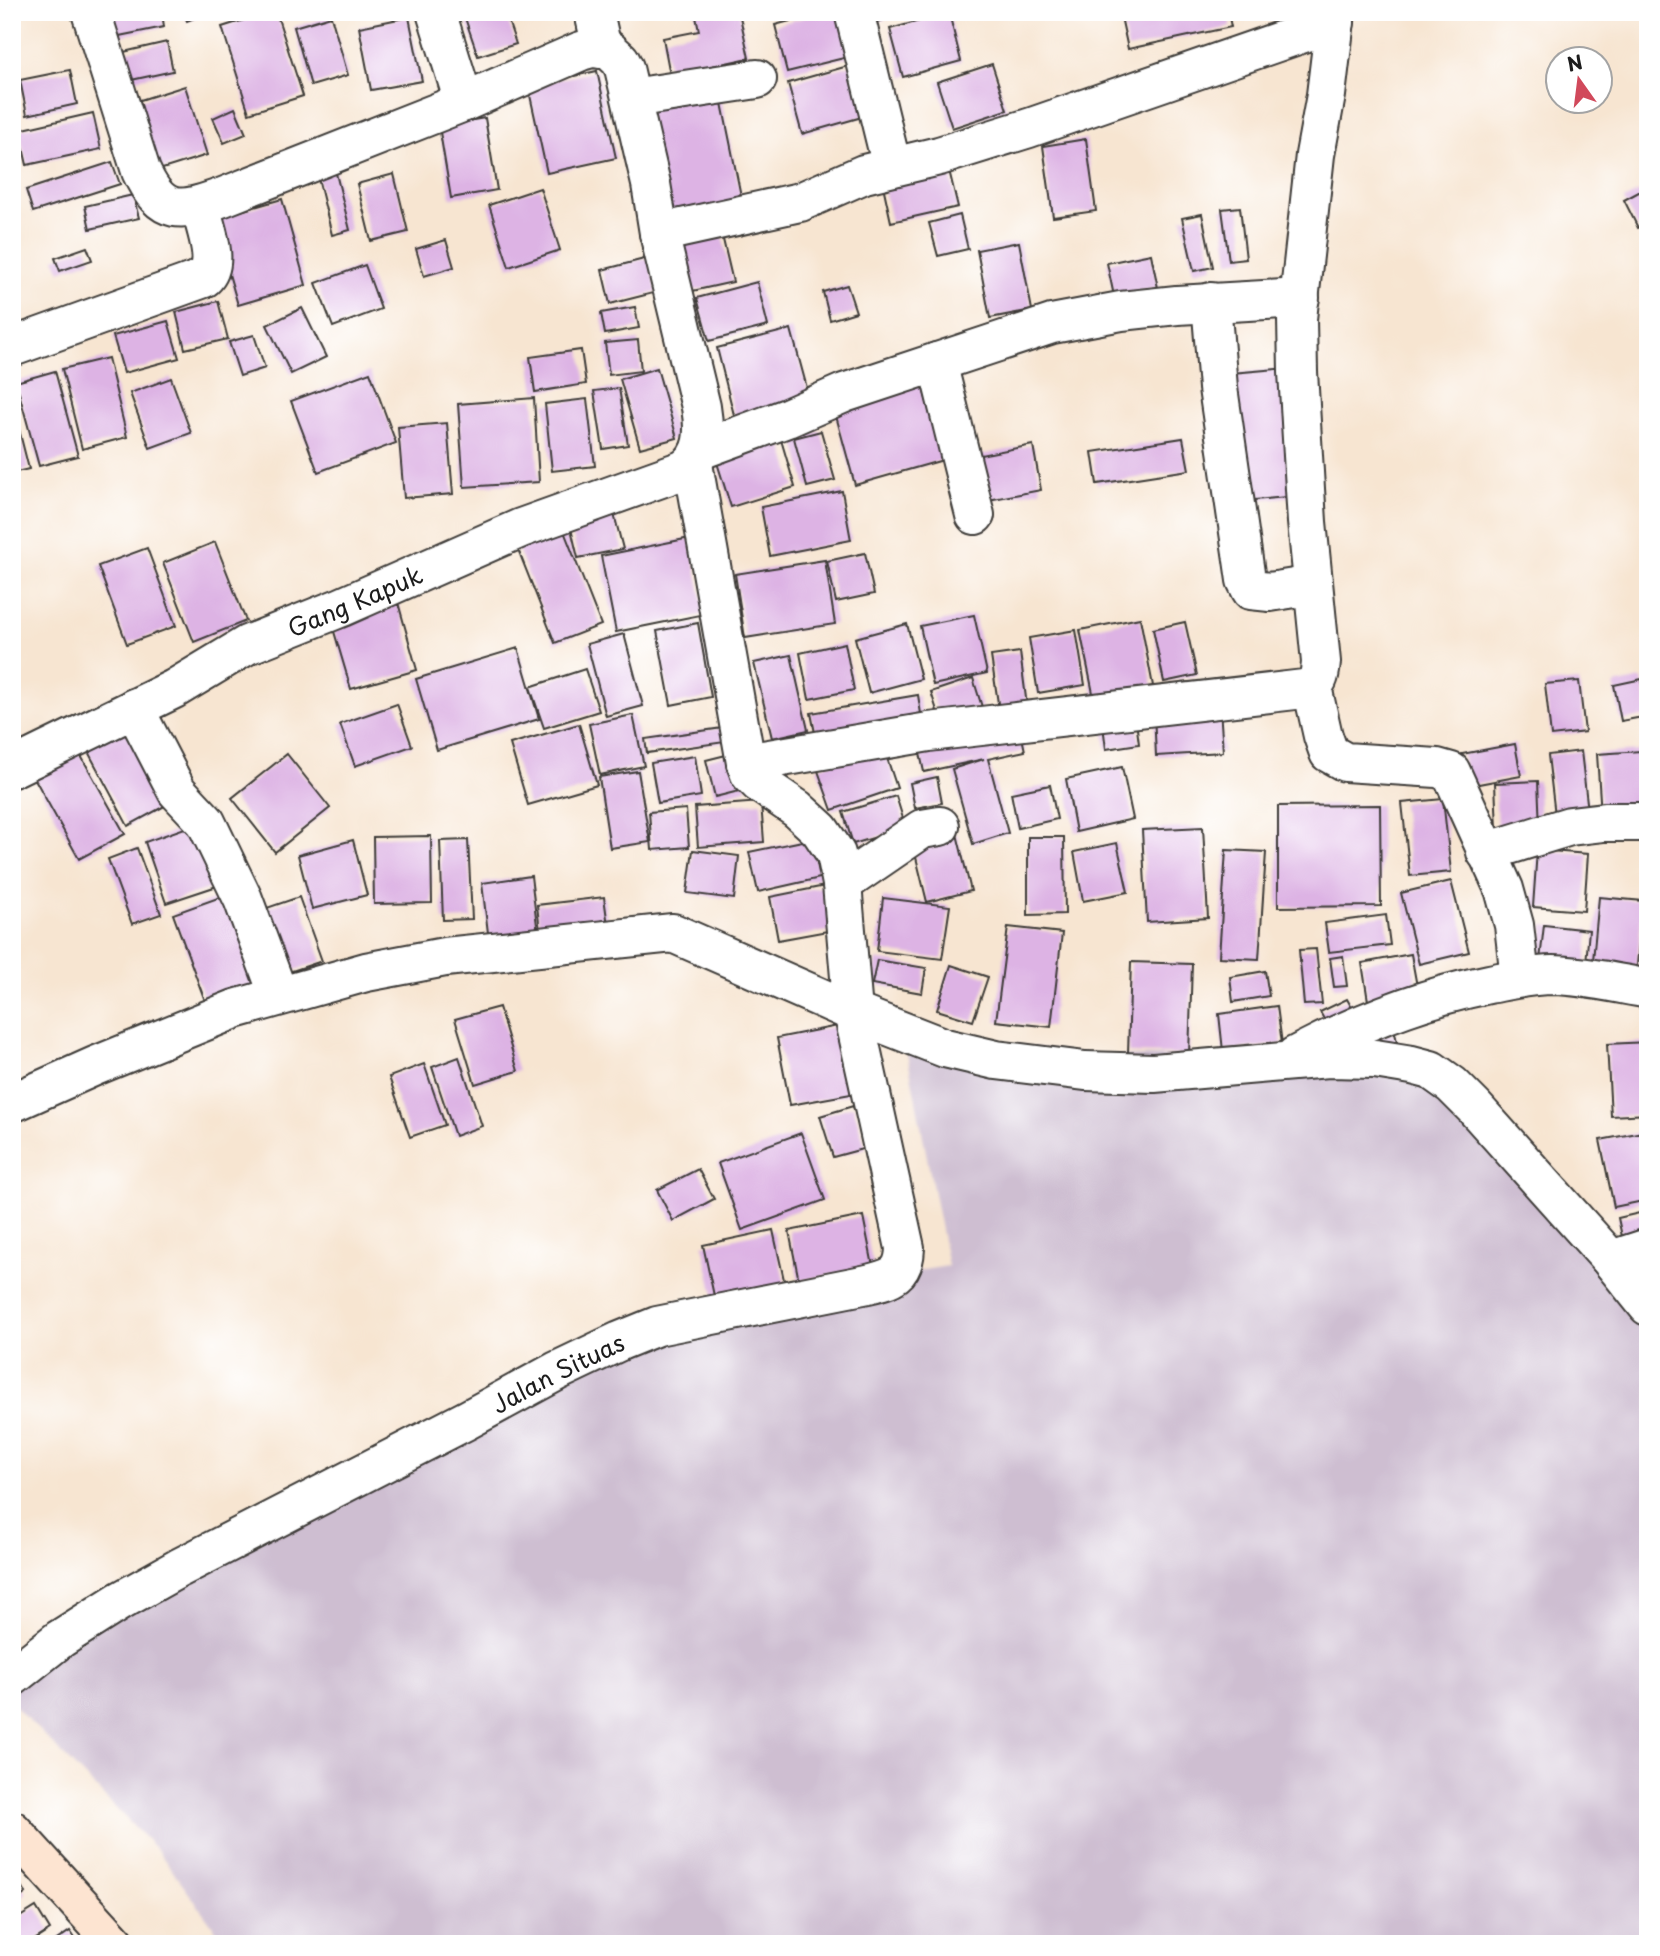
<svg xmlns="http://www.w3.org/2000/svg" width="1660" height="1956" viewBox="0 0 1660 1956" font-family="'Playpen Sans',sans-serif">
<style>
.industrial{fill:#cebed1}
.building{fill:#ddb3e4}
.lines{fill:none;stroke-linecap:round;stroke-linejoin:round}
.street-casing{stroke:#3d3a37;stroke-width:42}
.secondary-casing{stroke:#3d3a37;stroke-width:42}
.street{stroke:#fff;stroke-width:38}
.secondary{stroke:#fde4d1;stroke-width:38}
.labels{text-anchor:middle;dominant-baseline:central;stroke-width:5;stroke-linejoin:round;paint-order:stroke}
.street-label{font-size:24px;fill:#1c1c1c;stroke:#fff}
</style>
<rect width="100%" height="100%" fill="#fff"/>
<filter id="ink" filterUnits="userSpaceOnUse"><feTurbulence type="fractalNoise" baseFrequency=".0143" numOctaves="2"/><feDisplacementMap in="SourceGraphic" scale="14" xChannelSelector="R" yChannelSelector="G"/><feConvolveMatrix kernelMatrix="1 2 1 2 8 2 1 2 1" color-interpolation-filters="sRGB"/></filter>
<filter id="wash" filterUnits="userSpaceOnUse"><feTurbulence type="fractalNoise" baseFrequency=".00686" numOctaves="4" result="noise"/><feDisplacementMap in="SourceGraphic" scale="28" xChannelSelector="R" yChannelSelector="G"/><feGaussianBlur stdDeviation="1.57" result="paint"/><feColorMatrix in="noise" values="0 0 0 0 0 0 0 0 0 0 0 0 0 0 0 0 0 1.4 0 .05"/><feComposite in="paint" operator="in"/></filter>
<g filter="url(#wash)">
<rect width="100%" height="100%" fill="#f7e5d1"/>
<path class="industrial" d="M902,1028L1098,1056H1431L1648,1300V1944H226L158,1851L12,1703V1658L624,1318L948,1266Z"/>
<g id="blocks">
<g class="building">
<path d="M109,12H162L164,27L114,37Z"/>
<path d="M183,12H209L187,21Z"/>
<path d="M269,12H276L303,96L249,113L222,27Z"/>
<path d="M463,12H505L516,44L478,56Z"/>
<path d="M695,12H739L749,58L670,75L663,38L699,31Z"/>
<path d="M824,12H841L852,56L787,72L775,25Z"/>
<path d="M861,12H909V13L865,25Z"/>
<path d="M1120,12H1228L1231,27L1128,49Z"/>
<path d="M949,13L961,61L903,77L890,29Z"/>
<path d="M331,16L348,75L311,86L294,27Z"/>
<path d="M409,17L422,81L371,90L359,27Z"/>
<path d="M167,42L173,71L122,82L115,54Z"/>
<path d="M855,64L869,115L802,134L788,83Z"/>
<path d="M992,64L1007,110L952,128L937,82Z"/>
<path d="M70,70L77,104L27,115L20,80Z"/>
<path d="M597,71L616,158L547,173L528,86Z"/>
<path d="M185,86L207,155L156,171L134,102Z"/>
<path d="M720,93L743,206L670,221L647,107Z"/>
<path d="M235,108L246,134L224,143L213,118Z"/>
<path d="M93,113L101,149L27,165L19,130Z"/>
<path d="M485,118L497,190L451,198L439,126Z"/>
<path d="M1086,139L1096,211L1053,217L1043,146Z"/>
<path d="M112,162L120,184L33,212L26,190Z"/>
<path d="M334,165L350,230L332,235L316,170Z"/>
<path d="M948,166L958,207L891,222L882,181Z"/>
<path d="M394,174L408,232L371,241L357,184Z"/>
<path d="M1648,187V223L1638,228L1624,200Z"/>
<path d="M540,188L560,250L509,267L489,205Z"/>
<path d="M133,195L139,218L90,229L85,206Z"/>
<path d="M282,199L306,285L238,305L213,219Z"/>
<path d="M1240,207L1246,259L1229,261L1222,209Z"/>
<path d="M1202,214L1213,267L1194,271L1182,218Z"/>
<path d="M960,215L968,249L938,256L929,223Z"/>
<path d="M721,231L733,282L688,292L675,242Z"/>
<path d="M446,240L454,267L424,276L416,249Z"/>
<path d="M1019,242L1032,310L990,318L977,250Z"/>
<path d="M87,247L92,260L60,271L55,258Z"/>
<path d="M1151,254L1158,288L1114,296L1107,263Z"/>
<path d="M648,258L657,292L610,304L602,270Z"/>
<path d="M365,265L381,309L333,327L316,283Z"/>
<path d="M757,282L768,326L709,341L697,298Z"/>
<path d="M847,285L856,312L830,320L823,292Z"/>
<path d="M218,301L228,339L185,349L176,312Z"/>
<path d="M635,307L639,328L605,334L601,313Z"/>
<path d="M302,308L326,357L291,374L267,325Z"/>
<path d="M168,321L179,358L124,373L113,336Z"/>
<path d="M791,329L810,399L735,419L717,348Z"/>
<path d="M254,335L265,368L240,376L229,342Z"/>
<path d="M638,340L641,371L609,375L605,343Z"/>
<path d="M581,350L586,384L535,392L530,357Z"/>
<path d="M108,358L127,437L82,449L62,369Z"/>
<path d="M657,368L677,438L640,448L620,379Z"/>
<path d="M1288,368L1298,496L1243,501L1232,373Z"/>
<path d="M55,371L78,456L39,466L16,382Z"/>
<path d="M370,372L396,443L318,472L291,401Z"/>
<path d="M171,378L191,433L150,448L130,393Z"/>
<path d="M921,381L943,460L855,485L833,405Z"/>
<path d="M619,388L628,445L603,449L594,391Z"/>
<path d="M534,398L539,482L464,487L458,404Z"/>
<path d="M587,399L595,466L552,471L545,404Z"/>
<path d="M13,406L29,469L12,473V407Z"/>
<path d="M447,423L453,494L404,498L398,427Z"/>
<path d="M821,431L835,480L807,487L794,438Z"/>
<path d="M779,433L795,487L731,507L714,453Z"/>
<path d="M1183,438L1189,470L1097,484L1092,452Z"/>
<path d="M1033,445L1041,490L983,501L975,456Z"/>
<path d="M842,491L851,540L770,556L761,507Z"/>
<path d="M612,506L623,549L578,558L568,516Z"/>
<path d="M560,521L601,625L555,643L514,539Z"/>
<path d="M690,538L705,614L616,632L601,556Z"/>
<path d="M215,542L246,621L194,642L163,563Z"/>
<path d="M147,548L176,626L127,644L98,566Z"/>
<path d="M865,553L874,594L836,602L827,561Z"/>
<path d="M825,560L835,624L745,638L735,574Z"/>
<path d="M397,599L417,670L351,689L330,618Z"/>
<path d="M974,615L987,673L933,685L920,626Z"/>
<path d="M1140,618L1153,686L1094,698L1080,630Z"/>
<path d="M1185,622L1197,675L1164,682L1153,629Z"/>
<path d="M698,623L711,697L671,705L657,631Z"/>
<path d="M907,624L921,679L869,693L855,638Z"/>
<path d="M1076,630L1085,685L1038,693L1029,638Z"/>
<path d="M624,634L643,706L606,716L587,644Z"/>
<path d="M845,643L854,690L809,699L800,653Z"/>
<path d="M518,648L539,719L437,750L416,679Z"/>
<path d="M1020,652L1027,706L999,710L991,656Z"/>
<path d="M791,655L808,730L772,738L754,663Z"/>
<path d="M585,669L599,711L544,728L530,687Z"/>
<path d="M973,678L982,707L940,720L931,692Z"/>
<path d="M1642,679L1648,716L1621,721L1614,685Z"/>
<path d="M1579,681L1585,732L1551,736L1545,684Z"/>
<path d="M918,695L922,720L816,738L811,713Z"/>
<path d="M397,704L412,746L355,766L340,724Z"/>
<path d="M1220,708L1223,752L1156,756L1154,712Z"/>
<path d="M1135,713L1139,744L1106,749L1102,717Z"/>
<path d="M633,715L644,766L600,775L589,724Z"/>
<path d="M130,723L172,802L128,826L85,746Z"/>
<path d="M1019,723L1025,751L988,759L1008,833L973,844L952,769L984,759L924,772L918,744Z"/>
<path d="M579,724L597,785L528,805L510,744Z"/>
<path d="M723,728L725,742L647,753L645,739Z"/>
<path d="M1515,744L1521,776L1468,786L1462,754Z"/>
<path d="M883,746L897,788L832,810L817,768Z"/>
<path d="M76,747L125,834L79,859L31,772Z"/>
<path d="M1581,751L1589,820L1556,824L1548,755Z"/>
<path d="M1641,751L1644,812L1601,815L1597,754Z"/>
<path d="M738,752L747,789L715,797L706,760Z"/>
<path d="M287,754L330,808L275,852L232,798Z"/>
<path d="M695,756L701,796L658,803L651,763Z"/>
<path d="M1122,767L1133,819L1076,832L1066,779Z"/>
<path d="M638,771L650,842L610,848L599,777Z"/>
<path d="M937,777L942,803L915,808L910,783Z"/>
<path d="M1538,781L1540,828L1497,829L1495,783Z"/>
<path d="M1050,785L1057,819L1018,828L1011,793Z"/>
<path d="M896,796L906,828L853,844L843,812Z"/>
<path d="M1443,799L1451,872L1410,876L1402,803Z"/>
<path d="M761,802L764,842L698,847L695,807Z"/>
<path d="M1380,805L1381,906L1278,907V806Z"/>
<path d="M686,809L689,847L652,850L649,812Z"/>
<path d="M196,824L217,886L166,903L145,842Z"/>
<path d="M1203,827L1208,918L1147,922L1142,830Z"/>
<path d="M957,834L971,891L927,902L913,845Z"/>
<path d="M431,836L432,903L374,904L373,837Z"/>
<path d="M1028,837H1064L1065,914L1028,915Z"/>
<path d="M812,839L820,878L758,892L749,852Z"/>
<path d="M353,840L367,895L312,909L298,855Z"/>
<path d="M468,840L472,919L443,920L440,841Z"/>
<path d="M1117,843L1128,892L1083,901L1074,852Z"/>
<path d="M137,848L161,914L132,924L108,859Z"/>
<path d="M693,850L739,856L734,899L687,893Z"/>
<path d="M1226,850L1266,852L1259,959L1219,957Z"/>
<path d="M1537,850L1588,854L1584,911L1533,907Z"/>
<path d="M531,876L538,934L489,941L482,883Z"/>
<path d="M1451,881L1469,952L1419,964L1401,893Z"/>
<path d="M825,886L833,930L778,940L770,897Z"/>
<path d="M229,894L263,989L208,1009L173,914Z"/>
<path d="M299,897L322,961L277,976L255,912Z"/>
<path d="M604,897L609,933L541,941L537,905Z"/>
<path d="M1599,897L1643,901L1636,975L1592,971Z"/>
<path d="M883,898L950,906L942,959L877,951Z"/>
<path d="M1386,915L1390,945L1329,952L1325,923Z"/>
<path d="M1544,925L1589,930L1585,974L1539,969Z"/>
<path d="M1008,927L1062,933L1051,1027L996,1021Z"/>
<path d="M1316,949L1322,1004L1304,1005L1299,950Z"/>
<path d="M1411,954L1418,992L1368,1001L1362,963Z"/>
<path d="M1343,956L1347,986L1334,987L1330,958Z"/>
<path d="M877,960L926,968L922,993L872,984Z"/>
<path d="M1131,962L1192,964L1189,1055L1128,1053Z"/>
<path d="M951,965L988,977L973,1021L937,1010Z"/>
<path d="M1265,971L1269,996L1233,1002L1230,977Z"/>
<path d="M1347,999L1352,1008L1325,1021L1320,1012Z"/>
<path d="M1277,1006L1282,1044L1223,1051L1219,1014Z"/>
<path d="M499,1007L518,1071L475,1084L455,1019Z"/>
<path d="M838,1026L851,1094L790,1105L777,1038Z"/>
<path d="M1395,1033L1398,1046L1357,1040Z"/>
<path d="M1648,1042V1114L1611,1116L1607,1044Z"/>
<path d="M459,1057L482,1126L455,1136L432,1067Z"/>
<path d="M424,1064L445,1125L410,1137L389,1077Z"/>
<path d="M853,1106L866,1148L833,1157L820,1116Z"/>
<path d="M1648,1131V1200L1614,1207L1600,1140Z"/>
<path d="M801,1133L825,1200L742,1230L718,1163Z"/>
<path d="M698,1169L714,1199L673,1221L657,1190Z"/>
<path d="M1648,1211V1236L1623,1241L1618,1218Z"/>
<path d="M863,1216L873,1266L799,1281L789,1231Z"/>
<path d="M773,1230L786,1289L716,1305L703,1245Z"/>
<path d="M12,1874L26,1893L12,1904Z"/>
<path d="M36,1907L50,1930L28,1944H12V1922Z"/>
<path d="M70,1931L79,1944H51Z"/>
</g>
</g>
</g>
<g filter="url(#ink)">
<use href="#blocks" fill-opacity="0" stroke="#3d3a37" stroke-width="2"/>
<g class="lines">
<g class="street-casing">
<g id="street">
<path d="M436,12L464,102"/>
<path d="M594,12L602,49"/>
<path d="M854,12L892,167"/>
<path d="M632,98L757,79"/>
<path d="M659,233L800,202L864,174L939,156L1029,128L1335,22"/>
<path d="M1211,302L1218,388L1246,580L1251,590L1270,592L1313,585"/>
<path d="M12,347L204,278C221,262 204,226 200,205"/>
<path d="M937,362L975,515"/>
<path d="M700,450L787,418L844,393L1052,324L1121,311L1177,305L1300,298"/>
<path d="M1312,687L1323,736L1329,753L1345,762L1437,768L1451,772L1504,889L1514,925L1520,978"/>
<path d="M134,708L177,791L206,822L243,899L279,996"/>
<path d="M746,763L929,732L1304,689C1319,685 1320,675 1321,662L1307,522L1298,372L1297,319L1315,155L1326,95L1336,12"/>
<path id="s1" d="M12,768L174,689L247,645L342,607L521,528L683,470C705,456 705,431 701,407L659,233L651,184L624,68L620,60L609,50L592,48L581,51L464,102L223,197C181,212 162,217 141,171L91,12"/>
<path d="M1486,852L1570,826L1604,822H1648"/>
<path d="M842,884L922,829L940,826"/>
<path d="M1295,1056C1357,1023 1420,998 1489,984C1510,980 1531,975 1553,975C1584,976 1617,983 1648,989"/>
<path d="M12,1103L95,1066L235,1009L366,972L445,957L673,933L853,1012L945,1048L996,1060L1085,1071L1154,1073L1329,1058L1375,1059L1412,1065L1431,1070L1452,1085L1474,1107L1611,1260L1648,1306"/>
<path d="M1611,1260L1648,1248"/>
<path id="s2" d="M12,1677L60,1639L120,1601L179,1568L467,1420L557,1371L620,1341L657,1326L868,1284C892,1278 904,1275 905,1248L853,1012L842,884L836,854L820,830L797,809L759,783L750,774L746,763L693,464"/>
</g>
</g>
<g class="secondary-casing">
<path id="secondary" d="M12,1830L116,1944"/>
</g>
<use href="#street" class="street"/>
<use href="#secondary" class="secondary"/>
</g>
</g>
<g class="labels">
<g class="street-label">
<text stroke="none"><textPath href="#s1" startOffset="382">Gang Kapuk</textPath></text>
<text stroke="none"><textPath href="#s2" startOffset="626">Jalan Situas</textPath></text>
</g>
</g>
<rect width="1660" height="1956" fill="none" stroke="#fff" stroke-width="42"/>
<g transform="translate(1579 80) rotate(346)"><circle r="33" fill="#ffffff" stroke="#a4a4a4" stroke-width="2"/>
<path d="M0-5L12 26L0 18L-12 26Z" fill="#d1495b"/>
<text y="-10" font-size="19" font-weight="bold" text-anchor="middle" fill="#1c1c1c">N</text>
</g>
</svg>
